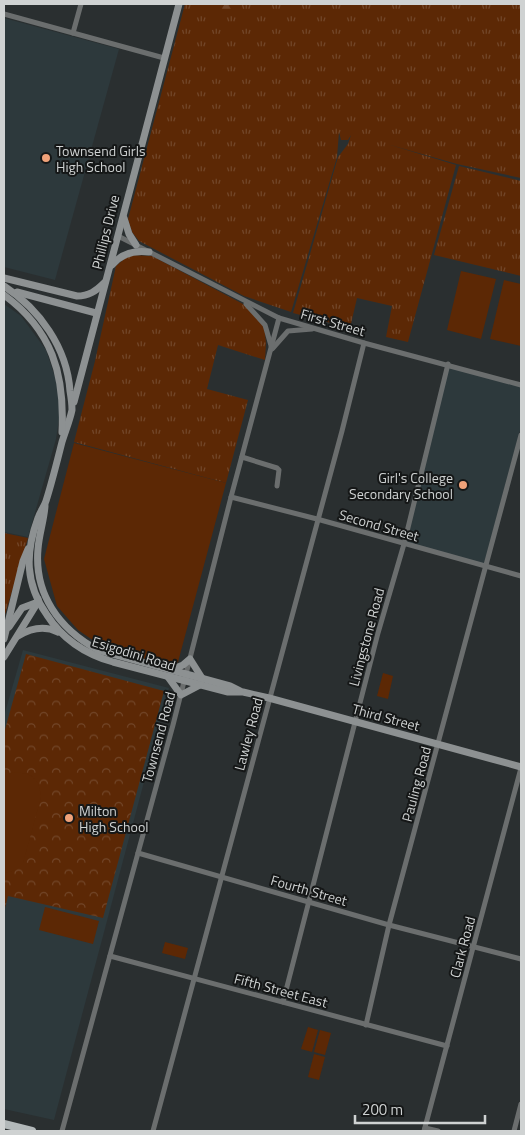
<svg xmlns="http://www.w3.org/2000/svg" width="525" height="1135" viewBox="0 0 525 1135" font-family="'Titillium Web',sans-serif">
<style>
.built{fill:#2d393c}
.grass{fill:url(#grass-tufts)}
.forest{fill:url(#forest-firs)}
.park{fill:url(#park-crowns)}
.garden{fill:#5c2805}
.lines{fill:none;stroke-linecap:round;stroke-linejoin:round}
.minor{stroke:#6b6e6e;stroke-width:5}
.secondary{stroke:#8d9192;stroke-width:7}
.trunk{stroke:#b3b9ba;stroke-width:8}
.poi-dot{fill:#f0a279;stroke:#151717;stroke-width:2}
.labels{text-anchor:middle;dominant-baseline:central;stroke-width:4;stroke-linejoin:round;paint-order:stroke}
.poi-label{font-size:14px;fill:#cfd2d2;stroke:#151717;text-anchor:start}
.street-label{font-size:14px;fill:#cfd2d2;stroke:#151717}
</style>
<defs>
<pattern id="grass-tufts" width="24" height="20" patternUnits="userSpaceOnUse" patternTransform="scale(1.25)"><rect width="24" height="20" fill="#5c2805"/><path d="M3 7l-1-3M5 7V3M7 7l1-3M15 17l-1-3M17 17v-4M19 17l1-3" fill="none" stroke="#724629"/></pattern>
<pattern id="forest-firs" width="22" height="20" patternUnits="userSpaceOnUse" patternTransform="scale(1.25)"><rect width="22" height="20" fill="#5c2805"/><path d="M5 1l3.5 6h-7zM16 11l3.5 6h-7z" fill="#724629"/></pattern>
<pattern id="park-crowns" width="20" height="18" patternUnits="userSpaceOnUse" patternTransform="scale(1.25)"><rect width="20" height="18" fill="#5c2805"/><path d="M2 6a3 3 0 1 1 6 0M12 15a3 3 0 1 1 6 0" fill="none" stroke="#724629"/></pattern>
</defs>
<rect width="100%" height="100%" fill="#2a2f30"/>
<g class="built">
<path d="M4,18L119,49L55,280L4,267Z"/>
<path d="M4,304L21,316L46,350L59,389L60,413L56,439L28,537L4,532Z"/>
<path d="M449,366L521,387V427L484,564L406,543Z"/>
<path d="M23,650L169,688L54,1120L4,1109V716Z"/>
</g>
<g class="grass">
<path d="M185,4H521V178L457,164L387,144L456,165L408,342L386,337L392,306L357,298L350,328L293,313L338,157L348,144L351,135L348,140H341L339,132L337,157L291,312L244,296L139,241L132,232L128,219Z"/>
<path d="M459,166L521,181V276L434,255Z"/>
<path d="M129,255L152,256L243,304L264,325L266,343L265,360L218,345L207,389L248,400L226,483L74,442L95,361L116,266Z"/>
<path d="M4,533L28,538L4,618Z"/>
</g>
<path class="forest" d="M203,4H239L229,17L216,16Z"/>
<path class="park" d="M26,654L164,691L103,918L8,896L4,912V733Z"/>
<g class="garden">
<path d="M461,271L496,279L481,339L447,330Z"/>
<path d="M504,280L521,284V346L490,339Z"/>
<path d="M74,443L226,483L178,662L172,667L100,645L78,630L57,606L44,559Z"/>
<path d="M383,673L393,676L388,699L377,696Z"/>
<path d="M12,773C33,771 42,781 40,801L23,863L16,870L4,873V777Z"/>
<path d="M45,907L99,921L93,944L39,930Z"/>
<path d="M165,942L188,948L185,959L162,953Z"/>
<path d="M308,1027L318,1030L312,1052L301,1049Z"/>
<path d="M320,1030L331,1033L325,1055L314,1052Z"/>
<path d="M314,1054L325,1057L319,1080L308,1077Z"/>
</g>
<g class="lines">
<g class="minor">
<path d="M4,14L164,58"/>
<path d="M73,33L81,4"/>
<path d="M118,236L279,318L364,343L521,385"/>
<path d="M246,304L265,325L272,349"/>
<path d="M273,348L288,331L312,329"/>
<path d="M242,457L277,468L279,470L277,486"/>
<path d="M231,497L317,519L521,576"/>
<path d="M138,853L389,925L521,959"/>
<path d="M110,956L447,1046"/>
<path d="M283,1002L378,633L404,544L448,364"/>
<path d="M366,1025L389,925L521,435"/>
<path d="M425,1128L438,1131"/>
<path d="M62,1131L173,725L231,497L279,318"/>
<path d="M153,1131L342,431L364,343"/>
<path d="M424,1131L521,768"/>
<path d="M514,1131L521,1104"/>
</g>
<g class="secondary">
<path d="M124,218L129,234L136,245"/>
<path d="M112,265C122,253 134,250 149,252"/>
<path d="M4,278L77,296C89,296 96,291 104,283"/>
<path d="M4,286C39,309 67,347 70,391C71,397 72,404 72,410C70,420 65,432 62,442C57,462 52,482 46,501C44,507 40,512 38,518C25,553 25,584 47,615C63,640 85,654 113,662L228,692H243L269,698L521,767"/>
<path d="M17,292L96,313"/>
<path d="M4,295C52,330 65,374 62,432"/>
<path d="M74,402L179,4"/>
<path d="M45,506C44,521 39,534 38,549C34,594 59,629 98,650L230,686L240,691"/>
<path d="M9,627L22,608L38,602"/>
<path d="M18,636C31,628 44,625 58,632"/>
<path d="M4,639L23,561L28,549"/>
<path d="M4,657L38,602V599"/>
<path d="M171,670L183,665L190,659L202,678"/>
<path d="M168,677L181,695L200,685"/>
</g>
<path class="trunk" d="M4,1124L32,1131"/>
</g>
<g class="poi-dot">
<circle cx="46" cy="158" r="5"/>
<circle cx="463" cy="485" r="5"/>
<circle cx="69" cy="818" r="5"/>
</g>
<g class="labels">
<g class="poi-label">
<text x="56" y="150">Townsend Girls<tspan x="56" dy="16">High School</tspan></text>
<text x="453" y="477" text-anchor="end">Girl's College<tspan x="453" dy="16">Secondary School</tspan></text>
<text x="79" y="810">Milton<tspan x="79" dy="16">High School</tspan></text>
</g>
<g class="street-label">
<text transform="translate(105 232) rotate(-76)">Phillips Drive</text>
<text transform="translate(333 322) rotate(16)">First Street</text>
<text transform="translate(379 525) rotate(16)">Second Street</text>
<text transform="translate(366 637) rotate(-75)">Livingstone Road</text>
<text transform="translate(134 653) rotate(17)">Esigodini Road</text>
<text transform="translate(386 717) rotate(15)">Third Street</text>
<text transform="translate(248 734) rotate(-75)">Lawley Road</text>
<text transform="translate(158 737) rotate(-75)">Townsend Road</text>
<text transform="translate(416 784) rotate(-75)">Pauling Road</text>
<text transform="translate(309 890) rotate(16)">Fourth Street</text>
<text transform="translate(462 947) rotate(-75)">Clark Road</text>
<text transform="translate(281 990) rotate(15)">Fifth Street East</text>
</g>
</g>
<rect width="525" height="1135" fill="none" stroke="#cfd2d2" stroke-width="10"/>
<path d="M355 1115v8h130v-8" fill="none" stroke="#cfd2d2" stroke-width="2.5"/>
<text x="362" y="1115" font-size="15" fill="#cfd2d2" stroke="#151717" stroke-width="4" paint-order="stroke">200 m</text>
</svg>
